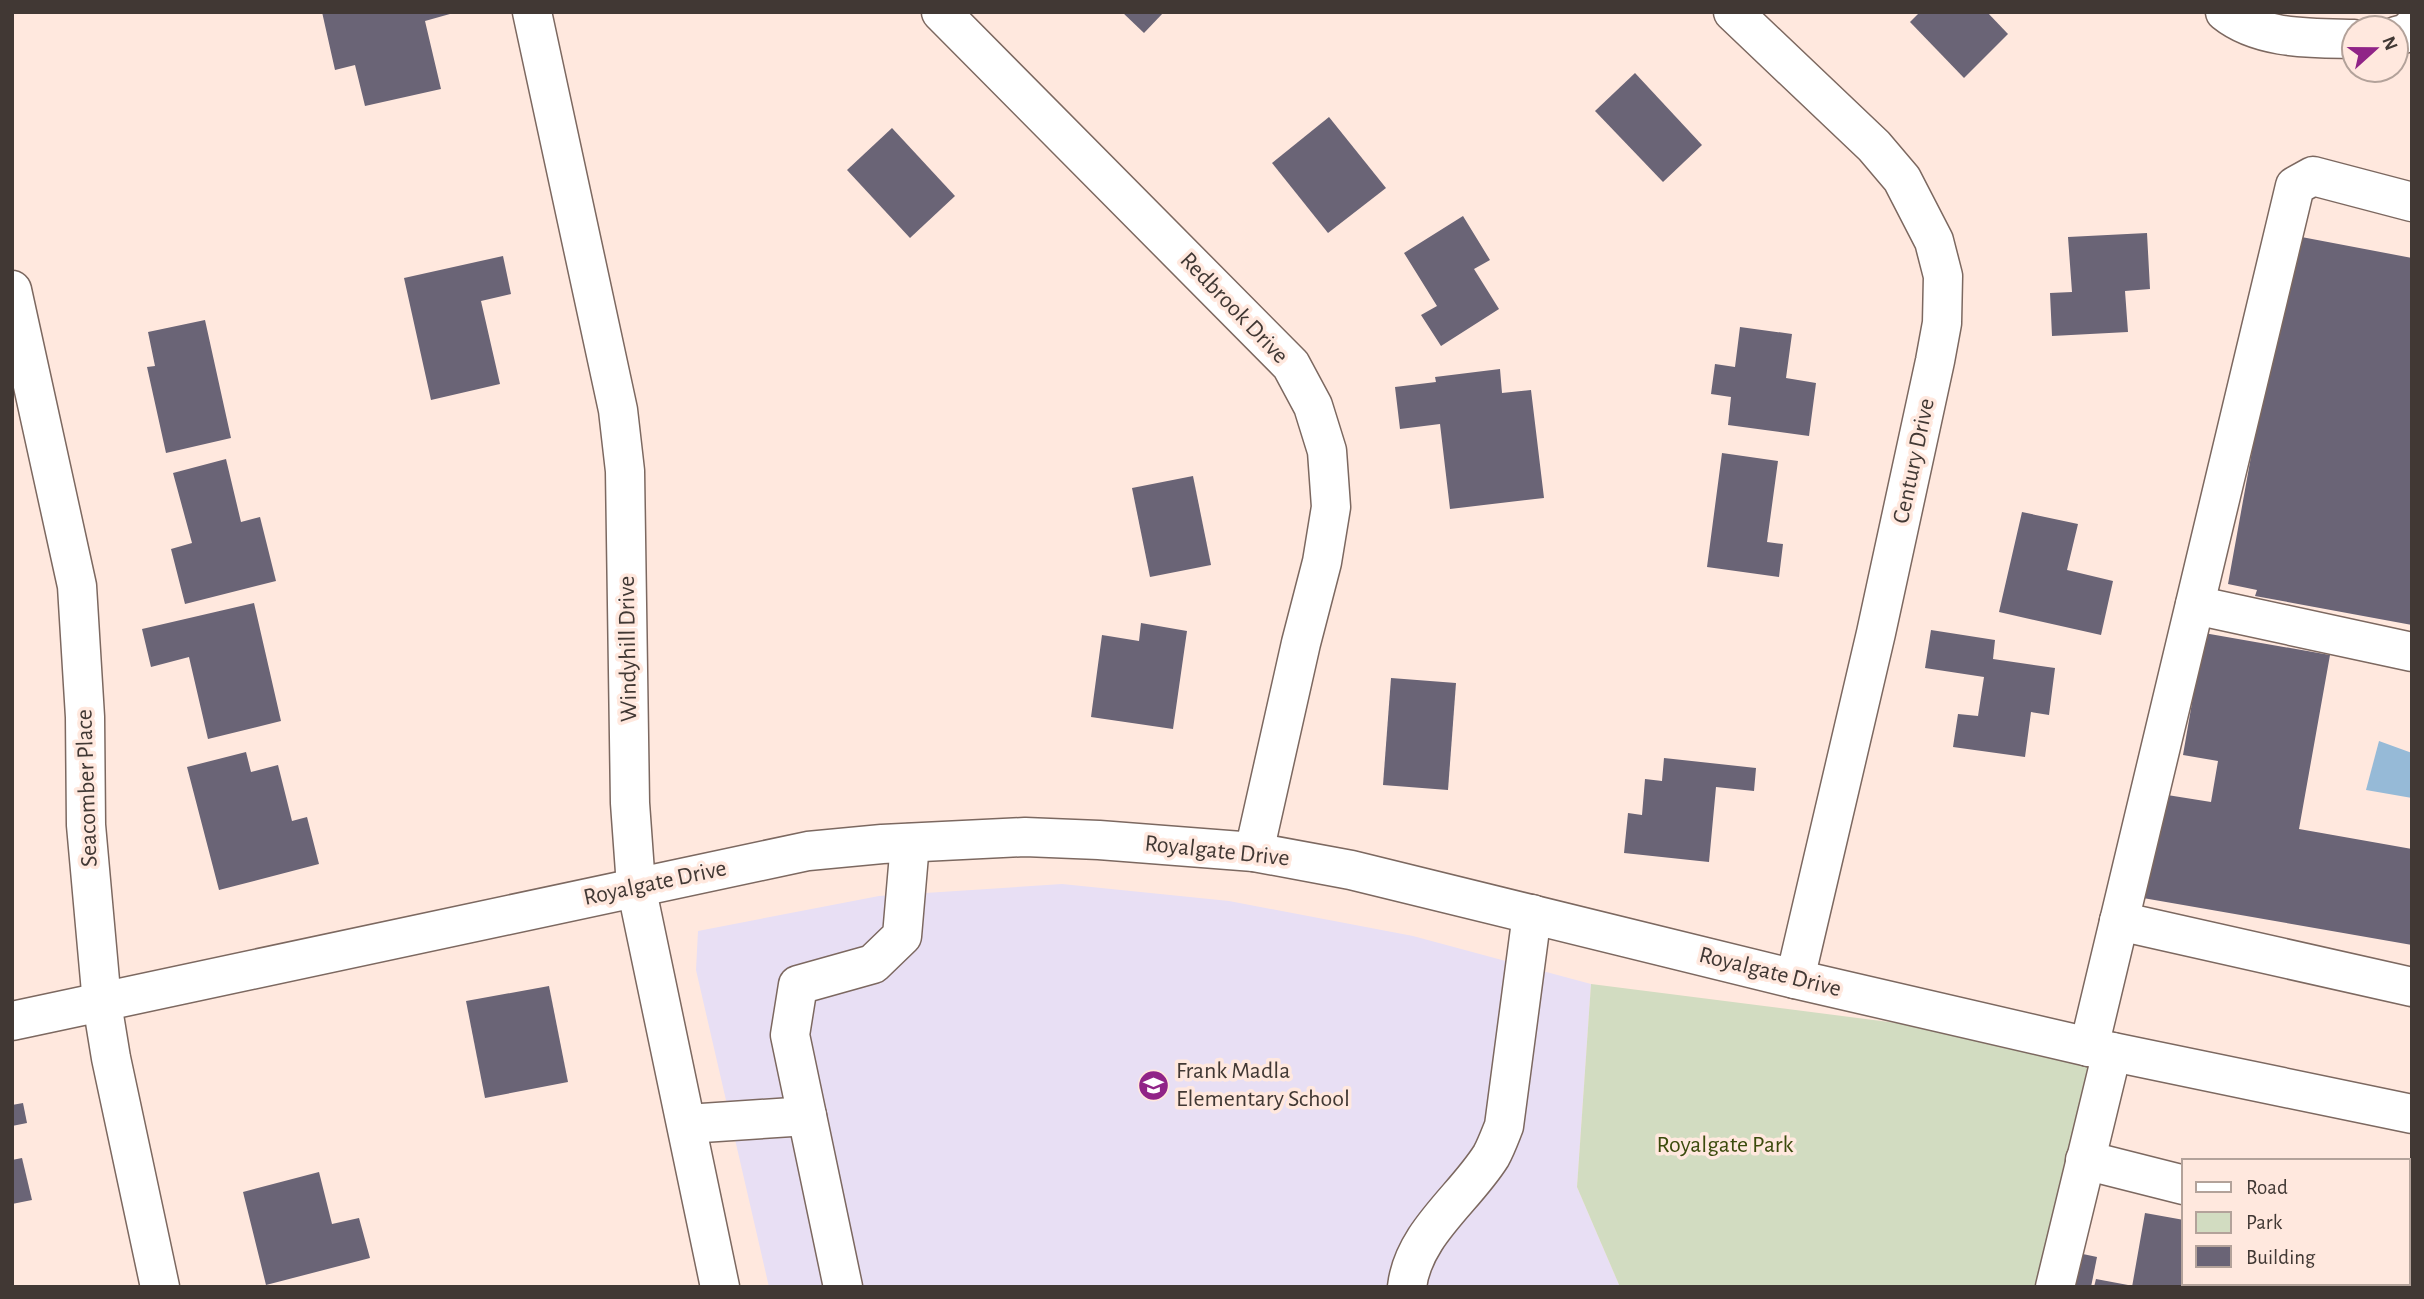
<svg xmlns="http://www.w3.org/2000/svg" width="2424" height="1299" font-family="'Alegreya Sans',sans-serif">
  <rect width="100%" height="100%" fill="#ffe8de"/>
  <polygon fill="#e8dff4" points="1062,884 1229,901 1413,936 1591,984 1577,1187 1620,1287 769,1287 696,970 698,931 879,896"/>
  <polygon fill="#d2dcc1" points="1591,984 2101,1049 2038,1287 1620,1287 1577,1187"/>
  <polygon fill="#96bad7" points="2379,741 2412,753 2412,798 2366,790"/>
  <g fill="#6a6476">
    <polygon points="322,12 457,12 425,21 441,89 365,106 355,65 335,70"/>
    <polygon points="1122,12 1164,12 1144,33"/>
    <polygon points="1920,12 1987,12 2008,34 1964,78 1910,22"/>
    <polygon points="1635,73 1702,145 1663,182 1595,111"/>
    <polygon points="1329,117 1386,188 1328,233 1272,163"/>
    <polygon points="892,128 955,196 910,238 847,170"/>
    <polygon points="1463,216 1490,260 1474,269 1499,309 1441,346 1421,315 1437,306 1404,253"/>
    <polygon points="2147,233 2150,289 2125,291 2128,332 2052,336 2050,293 2072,292 2068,237"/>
    <polygon points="2291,235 2412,258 2412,625 2255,596 2257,590 2228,584"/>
    <polygon points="503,256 511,294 481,301 500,384 431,400 404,278"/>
    <polygon points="205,320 231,438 166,453 147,367 155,366 148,332"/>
    <polygon points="1740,327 1792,334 1786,378 1816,383 1809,436 1728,425 1731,397 1711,394 1715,364 1735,367"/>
    <polygon points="1500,369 1502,393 1531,390 1544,498 1450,509 1440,424 1400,429 1395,387 1436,382 1435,377"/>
    <polygon points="1722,453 1778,461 1767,542 1783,544 1779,577 1707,567"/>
    <polygon points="226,459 241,522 260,517 276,581 185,604 171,549 192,543 173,473"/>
    <polygon points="1193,476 1211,565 1150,577 1132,488"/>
    <polygon points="2022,512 2078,524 2067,570 2113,581 2101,635 1999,612"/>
    <polygon points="254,603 281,721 208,739 189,657 151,667 142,629"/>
    <polygon points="1141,623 1187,631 1173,729 1091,717 1102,635 1139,641"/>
    <polygon points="1931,630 1995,640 1993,659 2055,668 2049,715 2031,712 2025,757 1953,747 1958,714 1978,716 1984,677 1925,668"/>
    <polygon points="2204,633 2330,655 2299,829 2412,849 2412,945 2143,898 2161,794 2211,802 2218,761 2183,755"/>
    <polygon points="1391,678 1456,683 1448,790 1383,785"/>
    <polygon points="246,752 251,772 278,765 292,821 307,817 319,864 219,890 187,767"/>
    <polygon points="1664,758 1756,768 1754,791 1716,787 1709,862 1624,853 1628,813 1642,815 1645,779 1662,781"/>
    <polygon points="549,986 568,1082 485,1098 466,1001"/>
    <polygon points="23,1103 27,1123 12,1126 12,1105"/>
    <polygon points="22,1158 32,1200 12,1204 12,1160"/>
    <polygon points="319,1172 332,1224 359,1218 370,1258 266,1285 243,1192"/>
    <polygon points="2145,1213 2184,1220 2184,1283 2408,1283 2408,1260 2412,1261 2412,1287 2132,1287"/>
    <polygon points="2064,1250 2097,1257 2091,1287 2057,1287"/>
    <polygon points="2096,1279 2128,1285 2128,1287 2094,1287"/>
  </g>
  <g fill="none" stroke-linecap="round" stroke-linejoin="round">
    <defs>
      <g id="minor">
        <polyline points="532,12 618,410 625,471 630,803 636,886 720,1287"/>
        <polyline points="941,12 1291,365 1313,406 1327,451 1331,507 1322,562 1301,643 1254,852"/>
        <polyline points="1733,12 1874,146 1902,179 1934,241 1943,276 1942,323 1935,361 1876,633 1795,979"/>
        <path d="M2225,12C2260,40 2312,38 2354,39"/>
        <polyline points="2396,36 2407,33 2412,28"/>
        <polyline points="12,290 77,586 85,717 86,825 102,1003 111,1058 160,1287"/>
        <polyline points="2195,605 2412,652"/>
        <polyline points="2119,921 2412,987"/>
        <polyline points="12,1021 808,851 882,844 1025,837 1099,840 1254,852 1351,870 1795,979 2089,1047 2412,1114"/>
        <polyline points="2089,1047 2295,186 2313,176 2412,202"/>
        <polyline points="687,1124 807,1116"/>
        <polyline points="2085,1160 2184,1185"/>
        <polyline points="2408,1242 2412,1243"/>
        <polyline points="843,1287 790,1035 798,985 873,964 902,936 910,843"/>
        <path d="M1407,1287C1413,1234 1464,1199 1491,1156C1496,1147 1500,1136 1504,1126L1532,914"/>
        <polyline points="2055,1287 2112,1052"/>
      </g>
    </defs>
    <use href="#minor" stroke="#7c6860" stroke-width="41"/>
    <use href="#minor" stroke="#fff" stroke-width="38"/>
  </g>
  <defs>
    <symbol id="school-disc" viewBox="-11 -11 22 22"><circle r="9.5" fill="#902487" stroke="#ffe8de"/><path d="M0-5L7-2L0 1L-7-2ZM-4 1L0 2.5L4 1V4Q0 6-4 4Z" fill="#fff"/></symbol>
  </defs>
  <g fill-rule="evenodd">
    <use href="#school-disc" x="1136" y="1068" width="35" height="35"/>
  </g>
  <g text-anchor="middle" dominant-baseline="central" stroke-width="7" stroke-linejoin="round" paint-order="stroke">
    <g font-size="24" fill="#413834" stroke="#ffe8de">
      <text transform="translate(1234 308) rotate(46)">Redbrook Drive</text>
      <text transform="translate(1914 461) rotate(-78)">Century Drive</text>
      <text transform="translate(628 649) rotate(-91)">Windyhill Drive</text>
      <text transform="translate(87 788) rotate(-92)">Seacomber Place</text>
      <text transform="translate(1217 851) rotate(6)">Royalgate Drive</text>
      <text transform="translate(655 883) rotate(-12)">Royalgate Drive</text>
      <text transform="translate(1770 972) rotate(14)">Royalgate Drive</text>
    </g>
    <g font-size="24" fill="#413834" stroke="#ffe8de" text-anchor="start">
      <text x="1176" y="1071">Frank Madla<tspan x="1176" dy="28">Elementary School</tspan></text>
    </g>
    <g font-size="24" fill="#3b4b0c" stroke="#ffe8de">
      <text x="1725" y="1145">Royalgate Park</text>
    </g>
  </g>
  <rect width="2424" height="1299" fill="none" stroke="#413834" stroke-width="28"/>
  <rect x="2182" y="1159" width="228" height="126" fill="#ffe8de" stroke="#b3a29a" stroke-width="2"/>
  <rect x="2196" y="1182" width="35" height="10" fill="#ffffff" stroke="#b3a29a" stroke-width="2"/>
  <text x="2246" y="1194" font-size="21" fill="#413834">Road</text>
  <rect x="2196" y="1212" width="35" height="21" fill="#d2dcc1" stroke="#b3a29a" stroke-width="2"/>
  <text x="2246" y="1229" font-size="21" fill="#413834">Park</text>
  <rect x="2196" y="1246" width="35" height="21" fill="#6a6476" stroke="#b3a29a" stroke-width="2"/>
  <text x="2246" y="1264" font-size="21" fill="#413834">Building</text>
  <g transform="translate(2375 49) rotate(69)"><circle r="33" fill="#ffe8de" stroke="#b3a29a" stroke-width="2"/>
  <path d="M0-5L12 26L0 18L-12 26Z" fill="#902487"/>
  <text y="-10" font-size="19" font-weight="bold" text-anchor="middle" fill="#413834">N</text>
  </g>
</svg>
